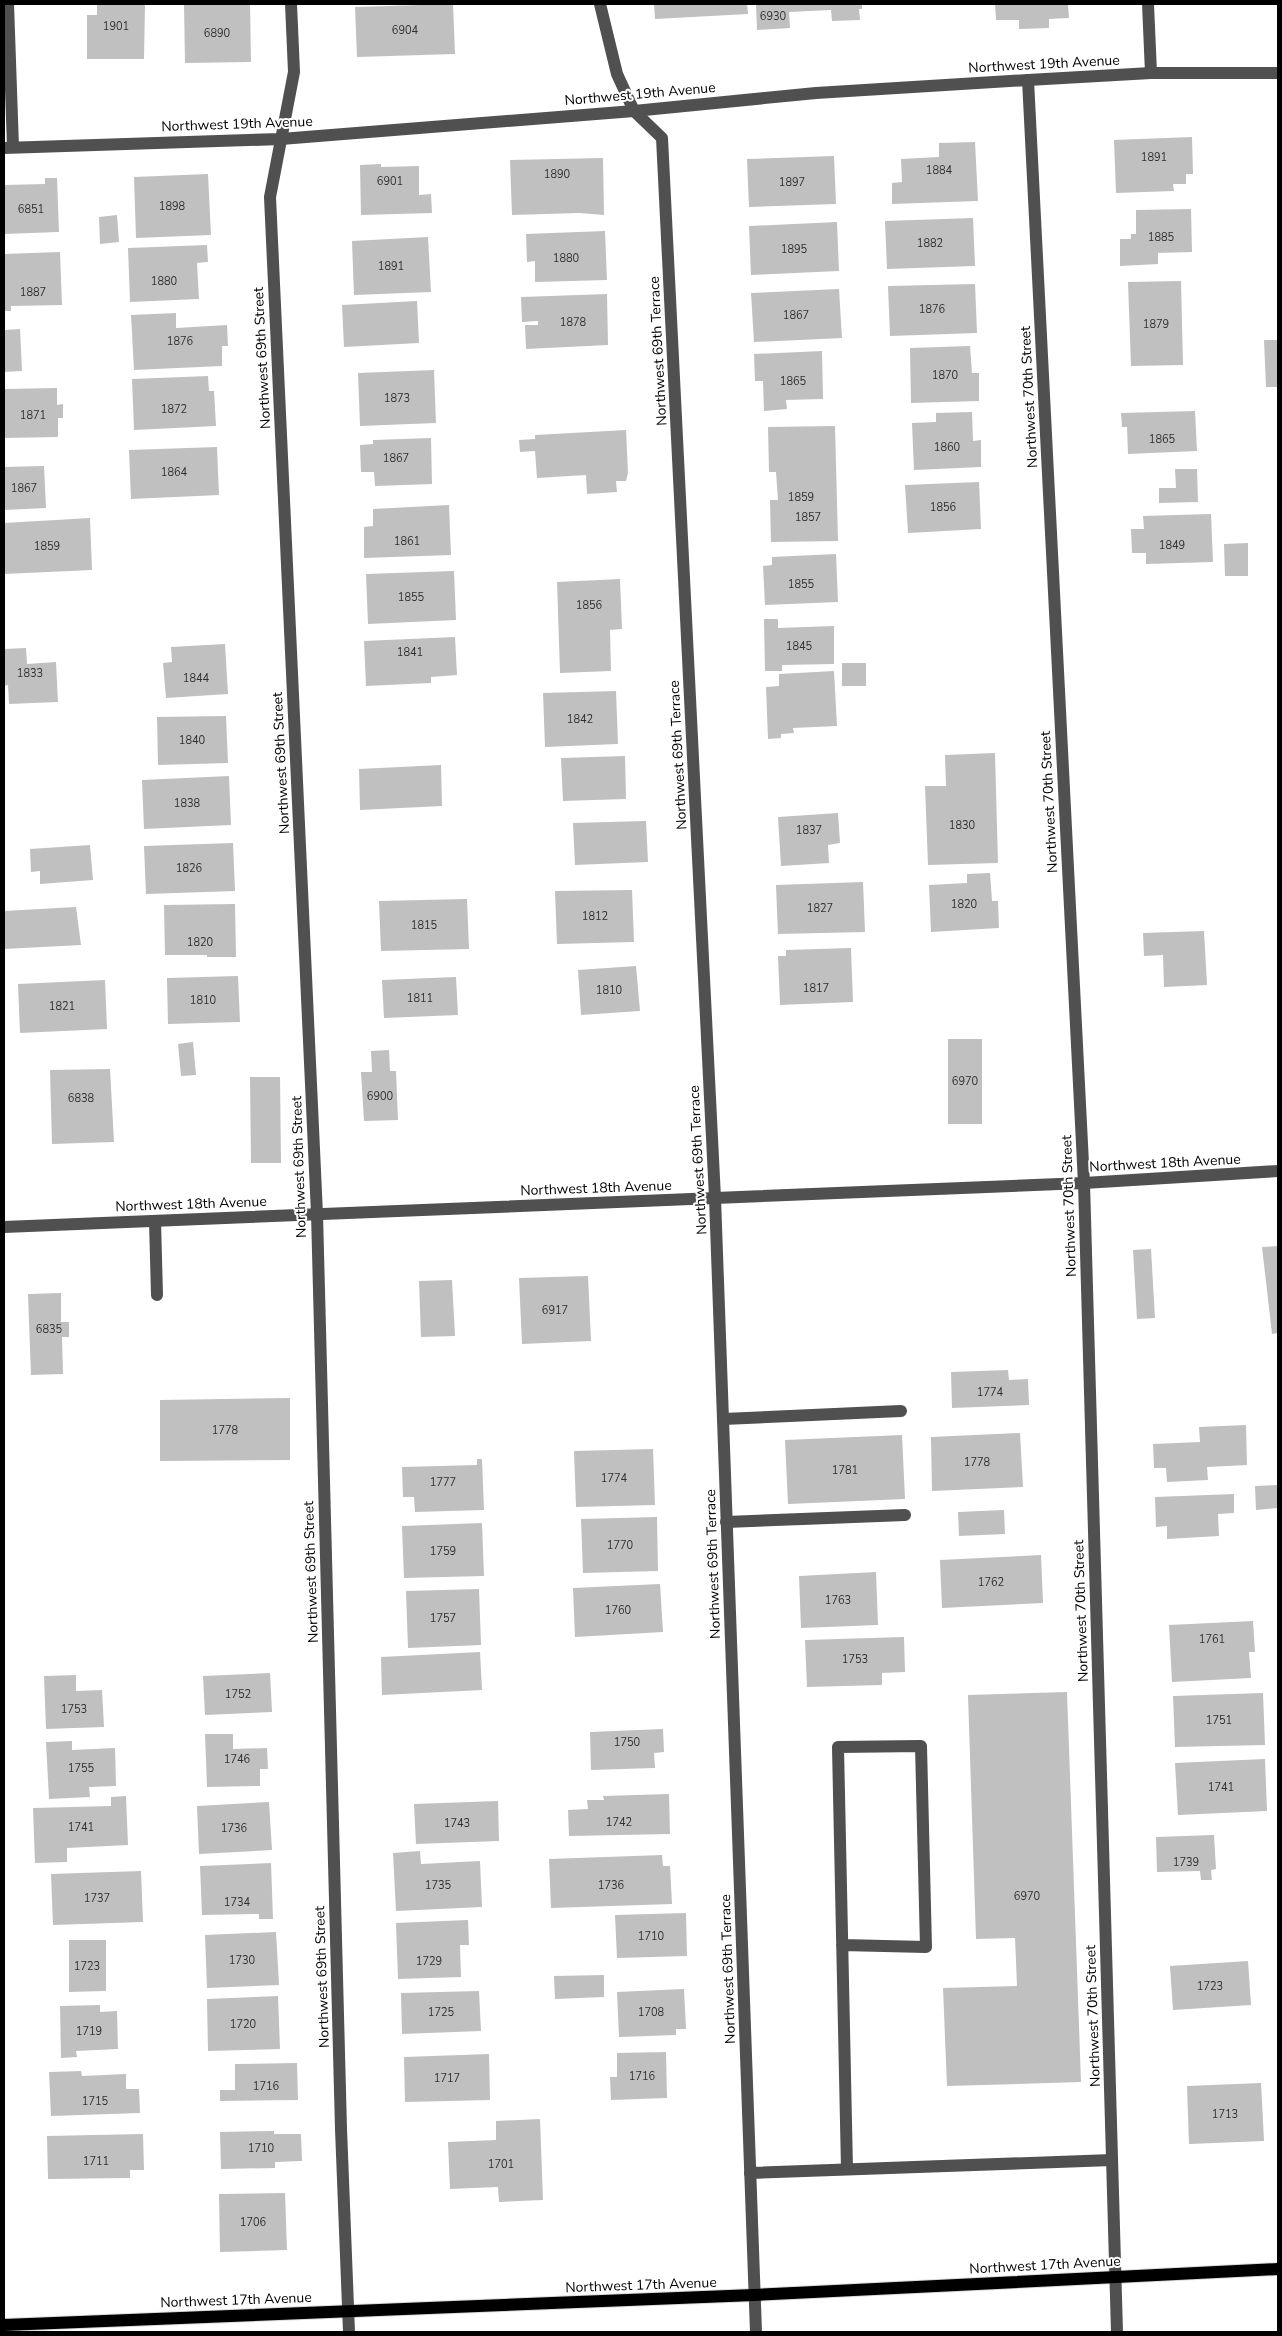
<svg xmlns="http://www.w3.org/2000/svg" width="1282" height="2336" font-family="'Nunito Sans',sans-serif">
  <rect width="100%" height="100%" fill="#fff"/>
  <g fill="#c0c0c0">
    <polygon points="97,4 145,4 144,59 87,59 87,15 97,15"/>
    <polygon points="184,4 250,4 251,62 185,63"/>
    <polygon points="453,4 455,54 357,57 355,7"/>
    <polygon points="654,4 747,4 748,14 655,19"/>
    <polygon points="756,4 862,4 862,9 859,9 860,20 832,21 831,10 789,12 790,28 757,30"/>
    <polygon points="995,4 1068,4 1069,18 1049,19 1049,28 1019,29 1019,20 996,20"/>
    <polygon points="1192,137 1193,174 1186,174 1186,184 1173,184 1174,191 1116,193 1114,140"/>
    <polygon points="975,142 978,201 892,204 892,183 902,182 901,159 939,157 939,143"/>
    <polygon points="834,156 836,204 749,207 747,159"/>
    <polygon points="603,158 604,215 579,213 512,215 510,160"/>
    <polygon points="381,164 381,167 419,166 419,195 431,194 432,213 361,215 360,165"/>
    <polygon points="208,174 211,235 136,238 134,177"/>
    <polygon points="45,178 57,178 59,232 4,234 4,185 45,184"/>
    <polygon points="1191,209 1192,252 1158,253 1158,264 1120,266 1120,239 1131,239 1131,234 1136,234 1136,210"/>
    <polygon points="117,215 119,242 100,244 99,217"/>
    <polygon points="973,218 975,266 887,269 885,221"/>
    <polygon points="837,222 839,271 751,275 749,226"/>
    <polygon points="605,231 607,280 535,282 535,261 527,262 526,234"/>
    <polygon points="428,237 431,292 354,295 352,241"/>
    <polygon points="207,245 208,262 197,263 199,299 130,302 128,248"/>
    <polygon points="60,252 62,305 11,306 11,311 4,311 4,254"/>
    <polygon points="1181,281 1183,365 1131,366 1128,282"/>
    <polygon points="975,284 977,333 890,336 888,286"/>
    <polygon points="839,289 842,338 754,342 751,293"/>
    <polygon points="607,294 608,345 526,349 525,325 538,325 538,321 522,322 521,297"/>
    <polygon points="417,301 419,343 344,347 342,305"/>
    <polygon points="176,313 176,328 227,325 228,346 222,346 222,366 134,370 131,315"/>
    <polygon points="20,329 22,371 4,372 4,330"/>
    <polygon points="1264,340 1278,340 1278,387 1266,387"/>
    <polygon points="970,346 972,373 979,373 979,401 911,403 910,348"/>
    <polygon points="822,351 823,399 786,400 787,409 764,411 763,381 755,381 754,354"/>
    <polygon points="434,370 436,423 360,426 358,373"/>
    <polygon points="208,376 209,391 214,391 216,426 134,430 132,379"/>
    <polygon points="57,388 57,405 63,404 63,418 58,418 58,437 4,438 4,389"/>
    <polygon points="1195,411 1197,451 1128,454 1127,427 1122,427 1121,413"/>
    <polygon points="972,412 973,441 981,440 981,467 914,470 912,423 936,422 936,413"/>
    <polygon points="835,426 838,541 771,542 770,500 778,500 776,472 769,472 768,427"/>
    <polygon points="626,430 628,473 626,481 616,481 617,492 587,494 586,475 537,478 535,451 520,452 519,440 535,439 535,435"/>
    <polygon points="431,438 432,484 375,486 374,472 361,472 360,445 373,444 373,440"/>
    <polygon points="217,447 219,495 131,499 129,450"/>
    <polygon points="44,466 46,508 4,510 4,467"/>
    <polygon points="1175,469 1197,469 1198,502 1159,503 1159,488 1176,488"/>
    <polygon points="979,482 981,529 908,533 905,485"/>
    <polygon points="449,505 451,555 364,558 364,527 373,526 373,509"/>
    <polygon points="1211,514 1213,562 1146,564 1146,553 1132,553 1131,529 1144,529 1143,516"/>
    <polygon points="90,518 92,570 4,574 4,523"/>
    <polygon points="1248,543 1248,576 1225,576 1224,544"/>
    <polygon points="836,554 838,602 765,605 763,566 772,565 772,557"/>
    <polygon points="454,571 456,620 368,624 366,574"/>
    <polygon points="620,579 622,629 610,630 611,671 560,673 557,582"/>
    <polygon points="764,619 778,619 778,628 834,626 834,664 782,665 782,671 765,671"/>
    <polygon points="455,637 457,675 431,677 431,683 366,686 364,641"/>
    <polygon points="225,644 228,694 166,698 163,663 172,662 171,647"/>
    <polygon points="26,648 27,664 56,662 58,702 9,704 8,685 4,686 4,649"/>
    <rect x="842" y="663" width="24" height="23"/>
    <polygon points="834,671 837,726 793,728 794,733 781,734 781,738 768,739 766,687 779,686 779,674"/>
    <polygon points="616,691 618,744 545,747 543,693"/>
    <polygon points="226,716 228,763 158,765 157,717"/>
    <polygon points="995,753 998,863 928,865 925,786 946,786 945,755"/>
    <polygon points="625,756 626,799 563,801 561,758"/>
    <polygon points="441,765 442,806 360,810 359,769"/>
    <polygon points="229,776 231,825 144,829 142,780"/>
    <polygon points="838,813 840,843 828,845 829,863 781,866 778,817"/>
    <polygon points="646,821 648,862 575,865 573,823"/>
    <polygon points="233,843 235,891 146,894 144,846"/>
    <polygon points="90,845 93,880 40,884 40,871 31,872 30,849"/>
    <polygon points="990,873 992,901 998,901 999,928 931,932 929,885 967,883 967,874"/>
    <polygon points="863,882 865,932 778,934 776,885"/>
    <polygon points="632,890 634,942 557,944 555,891"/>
    <polygon points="467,899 469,949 381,951 379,901"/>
    <polygon points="235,904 236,957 207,957 207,955 165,955 164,905"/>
    <polygon points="76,907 81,945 4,949 4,911"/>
    <polygon points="1204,931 1207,985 1164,987 1163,955 1144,956 1143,933"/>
    <polygon points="851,948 853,1002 780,1005 778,956 786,956 786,950"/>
    <polygon points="636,966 640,1011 581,1015 578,970"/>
    <polygon points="238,976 240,1022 168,1024 167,978"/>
    <polygon points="456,977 458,1015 384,1018 382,980"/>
    <polygon points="105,980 107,1029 20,1033 18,984"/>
    <rect x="948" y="1039" width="34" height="85"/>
    <polygon points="193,1042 196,1075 181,1076 178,1044"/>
    <polygon points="389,1050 390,1071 396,1071 398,1120 364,1121 361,1072 372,1072 371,1051"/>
    <polygon points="110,1069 114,1142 52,1144 50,1070"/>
    <polygon points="250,1077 280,1077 281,1163 251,1163"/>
    <polygon points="1278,1246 1278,1333 1272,1334 1262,1247"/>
    <polygon points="1151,1249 1155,1318 1137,1319 1133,1250"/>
    <polygon points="588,1276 591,1341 522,1344 519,1278"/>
    <polygon points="452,1280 455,1336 421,1337 419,1281"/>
    <polygon points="61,1293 61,1322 69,1322 69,1337 62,1337 63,1374 31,1375 28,1294"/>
    <polygon points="1008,1370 1009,1380 1028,1379 1029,1405 952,1408 951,1372"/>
    <polygon points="290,1398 290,1460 160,1461 160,1400"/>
    <polygon points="1246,1425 1247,1465 1207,1467 1208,1480 1167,1482 1166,1468 1154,1468 1153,1444 1200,1442 1199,1427"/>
    <polygon points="1020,1433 1023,1487 932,1491 931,1437"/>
    <polygon points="902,1435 905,1499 788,1504 785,1440"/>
    <polygon points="653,1449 655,1505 576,1507 574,1451"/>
    <polygon points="477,1459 482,1459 484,1510 415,1512 414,1497 403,1497 402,1467 477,1465"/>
    <polygon points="1278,1485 1278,1508 1256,1510 1255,1486"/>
    <polygon points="1234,1494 1234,1513 1218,1514 1219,1536 1167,1539 1167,1526 1156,1527 1155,1497"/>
    <polygon points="1004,1510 1005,1534 959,1536 958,1512"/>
    <polygon points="657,1517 658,1571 583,1573 581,1519"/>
    <polygon points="482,1523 484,1576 404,1578 402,1526"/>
    <polygon points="1041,1555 1043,1603 942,1608 940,1560"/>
    <polygon points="876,1572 878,1625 801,1628 799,1576"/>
    <polygon points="660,1584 663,1632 575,1637 573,1588"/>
    <polygon points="479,1589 481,1645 408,1648 406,1591"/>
    <polygon points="1253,1621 1255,1652 1249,1652 1251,1678 1172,1682 1169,1625"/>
    <polygon points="904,1637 905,1672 882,1673 882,1685 807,1687 805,1640"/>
    <polygon points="480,1652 482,1690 382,1695 381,1657"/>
    <polygon points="270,1673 272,1712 205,1715 203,1676"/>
    <polygon points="76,1675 76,1691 102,1690 104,1727 46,1729 44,1676"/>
    <polygon points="1067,1692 1081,2082 947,2086 943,1988 1017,1986 1015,1938 976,1939 968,1695"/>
    <polygon points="1263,1693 1265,1745 1175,1747 1173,1696"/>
    <polygon points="663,1729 664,1752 654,1753 655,1768 591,1770 590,1732"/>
    <polygon points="205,1734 233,1734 233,1749 267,1748 268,1769 260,1769 260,1786 207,1787"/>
    <polygon points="72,1741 72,1750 115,1748 116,1786 89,1787 90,1797 49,1799 46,1742"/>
    <polygon points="1265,1759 1267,1811 1178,1815 1175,1763"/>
    <polygon points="669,1794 670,1834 569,1836 568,1810 588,1809 587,1800 604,1800 603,1796"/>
    <polygon points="126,1796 128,1845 67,1848 67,1862 35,1863 33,1808 111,1806 111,1797"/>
    <polygon points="498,1801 499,1841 416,1844 414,1804"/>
    <polygon points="269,1802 272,1850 199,1854 197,1806"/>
    <polygon points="1214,1835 1216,1869 1211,1870 1212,1880 1201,1880 1200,1871 1157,1872 1156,1837"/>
    <polygon points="420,1851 421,1864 480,1861 482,1907 396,1911 393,1853"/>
    <polygon points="662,1855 663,1866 670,1866 672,1904 551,1908 549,1859"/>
    <polygon points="271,1863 273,1919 259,1919 259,1914 202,1915 200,1866"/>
    <polygon points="141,1871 143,1922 53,1925 51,1874"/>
    <polygon points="686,1913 687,1956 617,1958 615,1915"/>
    <polygon points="468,1920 469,1945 460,1945 461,1977 398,1979 396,1923"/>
    <polygon points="276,1932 279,1985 207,1988 205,1935"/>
    <polygon points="69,1940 106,1940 106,1991 69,1992"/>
    <polygon points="1248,1961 1251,2005 1173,2010 1170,1966"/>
    <polygon points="604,1975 604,1997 555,1999 554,1976"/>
    <polygon points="684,1989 686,2029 676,2029 676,2035 619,2037 617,1992"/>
    <polygon points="479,1991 481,2031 402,2034 401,1993"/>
    <polygon points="278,1996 280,2049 208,2051 207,1999"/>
    <polygon points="100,2005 100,2012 117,2011 118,2049 76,2051 77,2057 61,2058 60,2006"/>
    <polygon points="666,2052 667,2098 611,2100 610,2077 617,2077 617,2053"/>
    <polygon points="489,2054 490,2100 405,2102 404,2057"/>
    <polygon points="297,2063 298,2100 220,2101 220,2090 235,2090 235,2064"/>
    <polygon points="81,2071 82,2076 126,2074 126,2089 139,2089 140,2113 51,2116 49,2072"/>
    <polygon points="1261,2083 1264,2141 1189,2144 1187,2086"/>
    <polygon points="540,2119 543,2200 499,2202 498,2187 450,2189 448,2142 496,2140 496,2121"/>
    <polygon points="274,2131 274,2134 301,2134 302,2161 275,2162 275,2168 221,2169 220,2132"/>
    <polygon points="143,2134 144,2170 130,2170 130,2178 48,2179 47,2136"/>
    <polygon points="285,2193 287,2250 220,2252 219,2194"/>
  </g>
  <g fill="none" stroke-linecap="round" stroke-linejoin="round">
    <defs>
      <polyline id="major" points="4,2325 754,2295 1278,2269"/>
    </defs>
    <use href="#major" stroke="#dbdbdb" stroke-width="14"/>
    <g stroke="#505050" stroke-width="12">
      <polyline points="8,4 13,147"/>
      <polyline points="291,4 294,72 270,197 317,1214 341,2129 349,2332"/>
      <polyline points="600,4 617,74 634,111 662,138 715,1198 756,2332"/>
      <polyline points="1148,4 1151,73"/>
      <polyline points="1028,80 1084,1183 1117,2332"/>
      <polyline points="4,148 281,139 634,111 816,93 1028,80 1151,73 1278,73"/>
      <polyline points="155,1221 157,1295"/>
      <polyline points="4,1227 1084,1183 1278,1171"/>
      <polyline points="723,1419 901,1411"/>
      <polyline points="726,1522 905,1515"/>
      <polyline points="842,1945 926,1947 921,1746 838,1747 847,2169"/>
      <polyline points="750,2173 1112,2160"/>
    </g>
    <use href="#major" stroke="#000" stroke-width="12"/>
  </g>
  <g text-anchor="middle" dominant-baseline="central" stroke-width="4" stroke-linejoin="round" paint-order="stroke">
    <g font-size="11" fill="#303030">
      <text x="773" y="16">6930</text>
      <text x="116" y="26">1901</text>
      <text x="405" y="30">6904</text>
      <text x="217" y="33">6890</text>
      <text x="1154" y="157">1891</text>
      <text x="939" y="170">1884</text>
      <text x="557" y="174">1890</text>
      <text x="390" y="181">6901</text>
      <text x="792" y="182">1897</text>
      <text x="172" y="206">1898</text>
      <text x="31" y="209">6851</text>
      <text x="1161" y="237">1885</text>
      <text x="930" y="243">1882</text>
      <text x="794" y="249">1895</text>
      <text x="566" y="258">1880</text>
      <text x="391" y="266">1891</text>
      <text x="164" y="281">1880</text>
      <text x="33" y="292">1887</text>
      <text x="932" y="309">1876</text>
      <text x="796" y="315">1867</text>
      <text x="573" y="322">1878</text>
      <text x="1156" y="324">1879</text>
      <text x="180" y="341">1876</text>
      <text x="945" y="375">1870</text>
      <text x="793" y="381">1865</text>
      <text x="397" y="398">1873</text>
      <text x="174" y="409">1872</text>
      <text x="33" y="415">1871</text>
      <text x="1162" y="439">1865</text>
      <text x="947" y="447">1860</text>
      <text x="396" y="458">1867</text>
      <text x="174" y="472">1864</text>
      <text x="24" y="488">1867</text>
      <text x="801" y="497">1859</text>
      <text x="943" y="507">1856</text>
      <text x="808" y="517">1857</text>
      <text x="407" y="541">1861</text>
      <text x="1172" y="545">1849</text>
      <text x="47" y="546">1859</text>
      <text x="801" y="584">1855</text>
      <text x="411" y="597">1855</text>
      <text x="589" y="605">1856</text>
      <text x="799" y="646">1845</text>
      <text x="410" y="652">1841</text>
      <text x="30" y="673">1833</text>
      <text x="196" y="678">1844</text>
      <text x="580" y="719">1842</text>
      <text x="192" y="740">1840</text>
      <text x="187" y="803">1838</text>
      <text x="962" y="825">1830</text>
      <text x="809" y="830">1837</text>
      <text x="189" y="868">1826</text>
      <text x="964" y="904">1820</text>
      <text x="820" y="908">1827</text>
      <text x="595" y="916">1812</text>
      <text x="424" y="925">1815</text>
      <text x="200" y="942">1820</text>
      <text x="816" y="988">1817</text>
      <text x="609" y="990">1810</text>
      <text x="420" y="998">1811</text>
      <text x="203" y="1000">1810</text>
      <text x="62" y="1006">1821</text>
      <text x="965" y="1081">6970</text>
      <text x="380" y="1096">6900</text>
      <text x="81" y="1098">6838</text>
      <text x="555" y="1310">6917</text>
      <text x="49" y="1329">6835</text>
      <text x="990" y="1392">1774</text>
      <text x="225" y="1430">1778</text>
      <text x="977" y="1462">1778</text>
      <text x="845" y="1470">1781</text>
      <text x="614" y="1478">1774</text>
      <text x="443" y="1482">1777</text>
      <text x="620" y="1545">1770</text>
      <text x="443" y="1551">1759</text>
      <text x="991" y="1582">1762</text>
      <text x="838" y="1600">1763</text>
      <text x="618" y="1610">1760</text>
      <text x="443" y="1618">1757</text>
      <text x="1212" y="1639">1761</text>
      <text x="855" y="1659">1753</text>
      <text x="238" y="1694">1752</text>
      <text x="74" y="1709">1753</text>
      <text x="1219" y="1720">1751</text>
      <text x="627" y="1742">1750</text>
      <text x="237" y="1759">1746</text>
      <text x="81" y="1768">1755</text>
      <text x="1221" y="1787">1741</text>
      <text x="619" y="1822">1742</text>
      <text x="457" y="1823">1743</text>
      <text x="81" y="1827">1741</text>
      <text x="234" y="1828">1736</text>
      <text x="1186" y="1862">1739</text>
      <text x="438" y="1885">1735</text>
      <text x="611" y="1885">1736</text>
      <text x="1027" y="1896">6970</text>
      <text x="97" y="1898">1737</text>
      <text x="237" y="1902">1734</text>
      <text x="651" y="1936">1710</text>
      <text x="242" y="1960">1730</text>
      <text x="429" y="1961">1729</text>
      <text x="87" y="1966">1723</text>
      <text x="1210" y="1986">1723</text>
      <text x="441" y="2012">1725</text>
      <text x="651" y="2012">1708</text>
      <text x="243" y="2024">1720</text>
      <text x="89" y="2031">1719</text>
      <text x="642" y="2076">1716</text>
      <text x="447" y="2078">1717</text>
      <text x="266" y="2086">1716</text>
      <text x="95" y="2101">1715</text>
      <text x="1225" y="2114">1713</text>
      <text x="261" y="2148">1710</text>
      <text x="96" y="2161">1711</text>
      <text x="501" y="2164">1701</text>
      <text x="253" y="2222">1706</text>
    </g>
    <g font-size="14" fill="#000" stroke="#fff">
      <text transform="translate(1044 64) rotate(-3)">Northwest 19th Avenue</text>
      <text transform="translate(640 94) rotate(-5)">Northwest 19th Avenue</text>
      <text transform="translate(237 124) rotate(-2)">Northwest 19th Avenue</text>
      <text transform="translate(658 351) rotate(-93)">Northwest 69th Terrace</text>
      <text transform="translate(262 358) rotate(-93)">Northwest 69th Street</text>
      <text transform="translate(1029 397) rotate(-93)">Northwest 70th Street</text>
      <text transform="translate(678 755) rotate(-93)">Northwest 69th Terrace</text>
      <text transform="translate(281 763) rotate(-93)">Northwest 69th Street</text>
      <text transform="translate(1049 802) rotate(-93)">Northwest 70th Street</text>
      <text transform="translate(698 1160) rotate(-93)">Northwest 69th Terrace</text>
      <text transform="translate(1165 1163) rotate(-3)">Northwest 18th Avenue</text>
      <text transform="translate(299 1167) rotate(-92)">Northwest 69th Street</text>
      <text transform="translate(596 1188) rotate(-2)">Northwest 18th Avenue</text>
      <text transform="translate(191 1204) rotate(-2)">Northwest 18th Avenue</text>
      <text transform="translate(1069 1206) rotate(-92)">Northwest 70th Street</text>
      <text transform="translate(713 1564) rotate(-92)">Northwest 69th Terrace</text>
      <text transform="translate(311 1572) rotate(-92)">Northwest 69th Street</text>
      <text transform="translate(1081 1611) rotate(-92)">Northwest 70th Street</text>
      <text transform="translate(728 1969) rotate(-92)">Northwest 69th Terrace</text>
      <text transform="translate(322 1977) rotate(-92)">Northwest 69th Street</text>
      <text transform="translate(1093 2016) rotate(-92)">Northwest 70th Street</text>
      <text transform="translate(1045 2265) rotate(-3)">Northwest 17th Avenue</text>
      <text transform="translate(641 2285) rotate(-2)">Northwest 17th Avenue</text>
      <text transform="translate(236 2300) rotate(-2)">Northwest 17th Avenue</text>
    </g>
  </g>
  <rect width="1282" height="2336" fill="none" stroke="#000000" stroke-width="10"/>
</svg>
